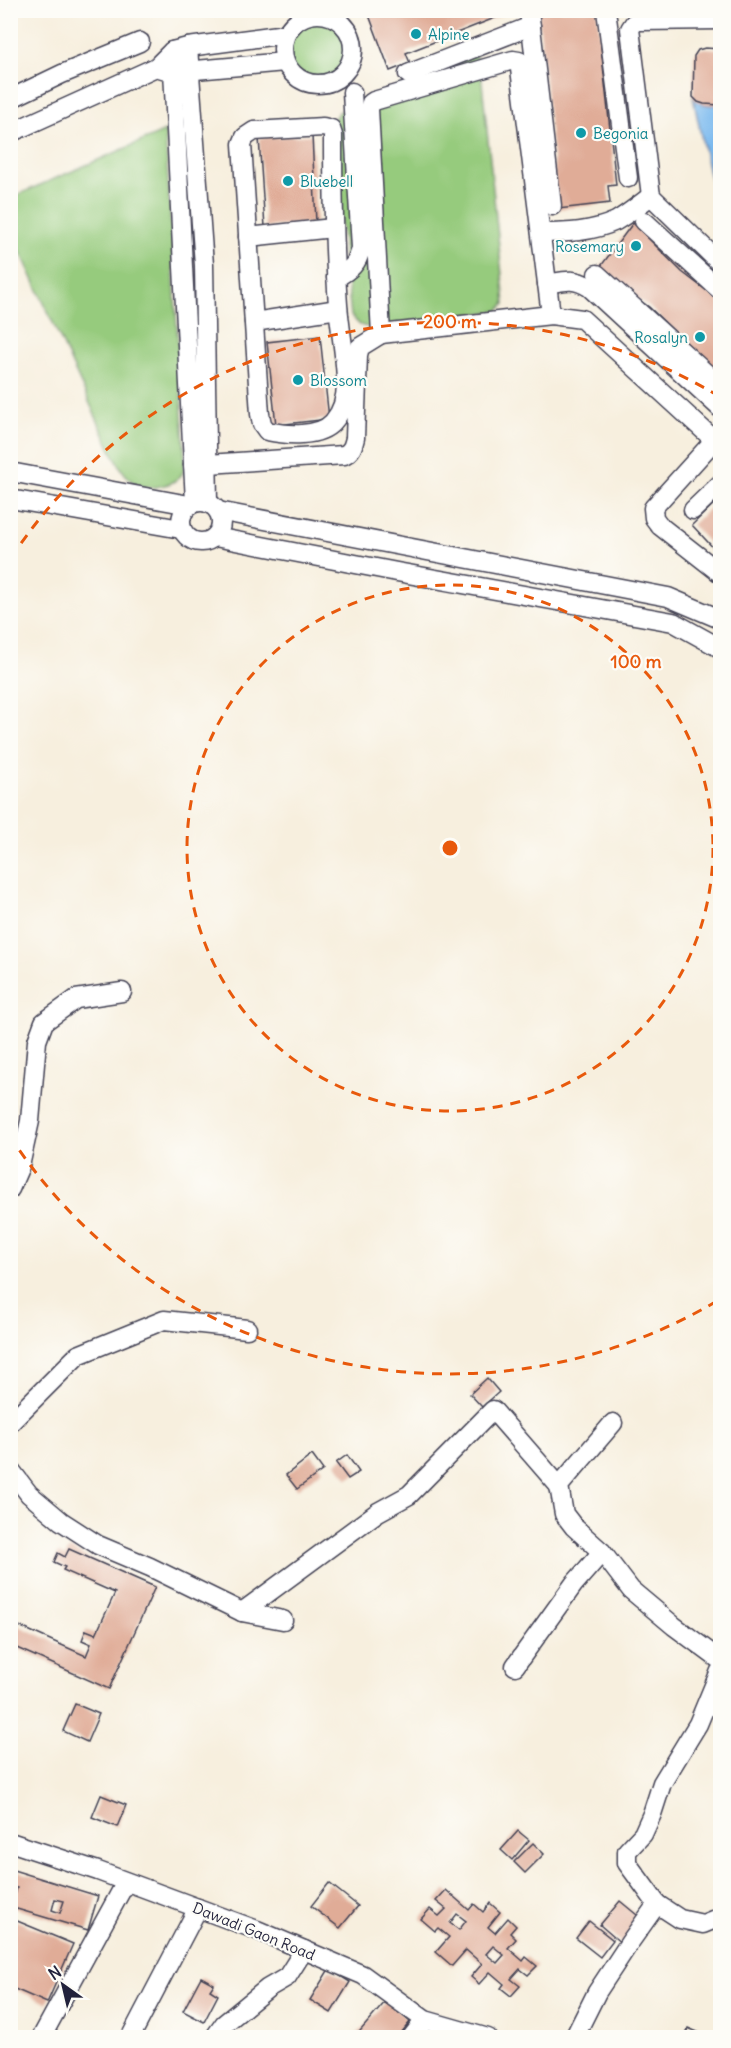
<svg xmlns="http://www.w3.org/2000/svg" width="731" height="2048" font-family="Delius,sans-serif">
  <rect width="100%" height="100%" fill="#fdfcf7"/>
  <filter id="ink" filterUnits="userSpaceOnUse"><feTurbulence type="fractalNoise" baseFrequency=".0167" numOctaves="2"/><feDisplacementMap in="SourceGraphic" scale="12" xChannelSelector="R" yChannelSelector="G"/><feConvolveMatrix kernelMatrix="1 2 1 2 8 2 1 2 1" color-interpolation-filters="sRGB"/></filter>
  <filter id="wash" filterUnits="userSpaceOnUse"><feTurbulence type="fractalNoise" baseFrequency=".008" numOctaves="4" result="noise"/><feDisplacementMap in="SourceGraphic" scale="24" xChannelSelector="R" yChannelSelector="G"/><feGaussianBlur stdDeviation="1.35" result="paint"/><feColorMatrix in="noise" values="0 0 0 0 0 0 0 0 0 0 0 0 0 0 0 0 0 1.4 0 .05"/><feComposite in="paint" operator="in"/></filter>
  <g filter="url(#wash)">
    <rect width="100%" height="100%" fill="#f7efde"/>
    <g fill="#96cb7d" stroke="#5c765c" stroke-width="1.5">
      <circle cx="319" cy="50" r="32"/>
      <polygon points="471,55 476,57 480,63 505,304 498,311 367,327 360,325 351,316 331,131 335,117 339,112"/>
      <path d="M165,131L185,460C184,464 184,471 182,474C175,485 149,491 138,485C125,479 118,463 112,452L11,231L10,198Z"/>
    </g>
    <path fill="#7cbaef" stroke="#4f6e95" stroke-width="1.5" d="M693,97C701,106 710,105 720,105V191L711,180L709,173Z"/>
    <g id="blocks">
      <g fill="#e0ac97" fill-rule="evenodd">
        <polygon points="379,10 504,10 505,14 406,53 410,63 390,71 369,15"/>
        <polygon points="538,10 597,10 616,185 608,186 610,203 558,209"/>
        <polygon points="705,48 720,49 720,105 704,104 698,102 693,97 694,56 698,50"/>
        <polygon points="312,135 316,223 265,227 259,138"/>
        <polygon points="633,223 682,272 720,301 720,375 649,307 598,270"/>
        <polygon points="320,336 329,419 276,425 267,342"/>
        <polygon points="720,498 720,555 692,525"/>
        <polygon points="487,1378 499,1392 482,1407 470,1394"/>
        <polygon points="312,1455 323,1470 297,1489 286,1475"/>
        <polygon points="347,1455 359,1472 348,1479 336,1463"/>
        <polygon points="69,1549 155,1587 109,1689 10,1645 10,1622 86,1656 91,1644 82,1640 86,1630 96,1634 115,1593 63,1570 65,1567 54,1562 58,1553 65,1557"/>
        <polygon points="75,1704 99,1714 87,1742 63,1731"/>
        <polygon points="101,1795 126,1805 117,1827 92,1817"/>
        <polygon points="518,1831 529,1840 512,1860 501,1850"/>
        <polygon points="533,1843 544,1854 525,1873 514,1862"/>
        <path d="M10,1869L98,1896L88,1930L10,1907V1898L14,1899L17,1888L10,1886ZM55,1899L64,1901L60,1913L52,1910Z"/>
        <polygon points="329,1883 358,1906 340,1928 311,1906"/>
        <path d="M446,1890L469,1910L474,1904L483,1912L490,1903L500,1912L488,1927L495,1933L508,1918L516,1926L510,1933L516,1939L508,1948L523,1961L526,1957L537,1966L528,1975L520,1969L511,1979L520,1986L511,1996L501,1988L504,1984L490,1972L479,1984L471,1977L482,1964L466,1950L452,1966L436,1952L449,1937L438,1928L435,1931L421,1919L430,1909L439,1916L446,1909L436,1901ZM457,1914L466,1921L459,1930L450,1923ZM493,1946L504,1955L497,1963L486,1954Z"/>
        <polygon points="620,1901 643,1920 622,1944 600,1925"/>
        <polygon points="10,1918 73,1944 47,2003 10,1987"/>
        <polygon points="589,1921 613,1940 600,1957 576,1938"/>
        <polygon points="329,1969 350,1982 331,2013 310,2000"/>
        <polygon points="201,1977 214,1984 210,1990 218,1995 204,2022 183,2011"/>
        <polygon points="386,2001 410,2022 397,2038 354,2038"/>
        <polygon points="688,2028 707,2036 706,2038 685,2038"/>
      </g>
    </g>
  </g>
  <g filter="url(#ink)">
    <use href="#blocks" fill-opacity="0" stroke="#424153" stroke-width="1.5"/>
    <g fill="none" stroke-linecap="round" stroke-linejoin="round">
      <defs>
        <g id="minor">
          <polyline points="529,10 552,206"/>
          <polyline points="606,10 628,178"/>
          <circle cx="318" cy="49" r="35"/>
          <polyline points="188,47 204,265 208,503"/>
          <polyline points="172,51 195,502"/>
          <polyline points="285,62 173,72 156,67 172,51 188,47 286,34"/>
          <polyline points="408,74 531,26"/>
          <polyline points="10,99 62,74 140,42"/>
          <path d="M323,127L331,129L333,135C333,192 334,249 338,305C340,331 346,358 346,383C346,397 342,412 333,422C319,438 286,435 267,431L262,424L260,414L242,144L245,137L254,131Z"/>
          <polyline points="10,133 156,67"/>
          <polyline points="651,196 630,29 634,23 639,21 720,20"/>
          <polyline points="644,221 720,290"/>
          <path d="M541,233C567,233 592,232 616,221C628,214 640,204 651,196L720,263"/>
          <polyline points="248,237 333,228"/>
          <polyline points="597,274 720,386"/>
          <path d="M336,278C350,270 358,264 361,248L352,92"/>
          <path d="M547,284C564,281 573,277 589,287L720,408"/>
          <polyline points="254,322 338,309"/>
          <polyline points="381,334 551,315 582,319 711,437 710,445 653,508 654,518 660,526 720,573"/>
          <path d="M193,465L344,455C352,451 353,446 355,438L358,355L360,347L381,334L369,109L371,103L374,101L513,60L519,61L551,315"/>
          <polyline points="10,472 189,505"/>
          <polyline points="10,499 181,529"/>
          <circle cx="201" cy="522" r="20"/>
          <polyline points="693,510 720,484"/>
          <polyline points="218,511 668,597 720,619"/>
          <polyline points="215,537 397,572 673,622 720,648"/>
          <polyline points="10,1189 20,1166 30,1121 37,1041 44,1022 76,999 122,992"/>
          <polyline points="10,1423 78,1355 164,1320 247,1329"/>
          <polyline points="613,1423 559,1486 564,1514 574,1527 602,1552 631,1590 674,1626 720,1660"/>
          <polyline points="10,1469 29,1494 61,1521 98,1545 150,1567 242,1612 283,1620"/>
          <polyline points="242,1612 378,1512 409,1495 493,1410 559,1486"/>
          <polyline points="515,1666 574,1584 602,1552"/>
          <polyline points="10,1842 98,1871 257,1930 363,1975 425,2020 488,2038"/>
          <polyline points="657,1904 680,1919 703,1924 720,1917"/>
          <polyline points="41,2038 126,1882"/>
          <polyline points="130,2038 198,1908"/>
          <polyline points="214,2038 224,2024 268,1988 287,1977 304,1950"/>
          <polyline points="411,2038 425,2020"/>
          <polyline points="574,2038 597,1992 630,1942 657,1904 627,1863 627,1851 643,1834 652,1814 662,1783 698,1724 720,1671"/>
        </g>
      </defs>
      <use href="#minor" stroke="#424153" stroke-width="21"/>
      <use href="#minor" stroke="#fff" stroke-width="18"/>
    </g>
  </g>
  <g fill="none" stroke="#e8590c" stroke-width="3" stroke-dasharray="10 8">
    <circle cx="450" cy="848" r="263"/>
    <path d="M717 1301A526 526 0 0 1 11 1138M11 558A526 526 0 0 1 717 395"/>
  </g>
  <g fill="#0f9aa8" stroke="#fdfcf7" stroke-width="2">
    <circle cx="416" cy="34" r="6"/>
    <circle cx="581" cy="133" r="6"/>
    <circle cx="288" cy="181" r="6"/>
    <circle cx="636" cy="246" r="6"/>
    <circle cx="700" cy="337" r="6"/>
    <circle cx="298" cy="380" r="6"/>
  </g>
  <g text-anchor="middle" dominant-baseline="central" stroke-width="4.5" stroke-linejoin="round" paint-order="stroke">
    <g font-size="15" fill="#0d838f" stroke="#fdfcf7" text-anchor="start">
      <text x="428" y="34">Alpine</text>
      <text x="593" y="133">Begonia</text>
      <text x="300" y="181">Bluebell</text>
      <text x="624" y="246" text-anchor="end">Rosemary</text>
      <text x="688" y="337" text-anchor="end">Rosalyn</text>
      <text x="310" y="380">Blossom</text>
    </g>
    <g font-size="15" fill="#22223b" stroke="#fdfcf7">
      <text transform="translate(254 1931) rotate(22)">Dawadi Gaon Road</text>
    </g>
  </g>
  <circle cx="450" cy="848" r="9" fill="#e8590c" stroke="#fdfcf7" stroke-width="3"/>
  <g font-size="18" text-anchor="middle" font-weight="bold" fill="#e8590c" stroke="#fdfcf7" stroke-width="4.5" stroke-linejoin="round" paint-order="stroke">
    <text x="450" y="328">200 m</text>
    <text x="636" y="668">100 m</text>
  </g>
  <rect width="731" height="2048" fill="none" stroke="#fdfcf7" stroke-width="36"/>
  <g transform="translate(63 1985) rotate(326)" stroke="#fdfcf7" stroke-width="4.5" paint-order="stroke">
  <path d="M0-4.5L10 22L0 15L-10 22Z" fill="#22223b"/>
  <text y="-9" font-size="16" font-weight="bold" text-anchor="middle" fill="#22223b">N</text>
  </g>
</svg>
